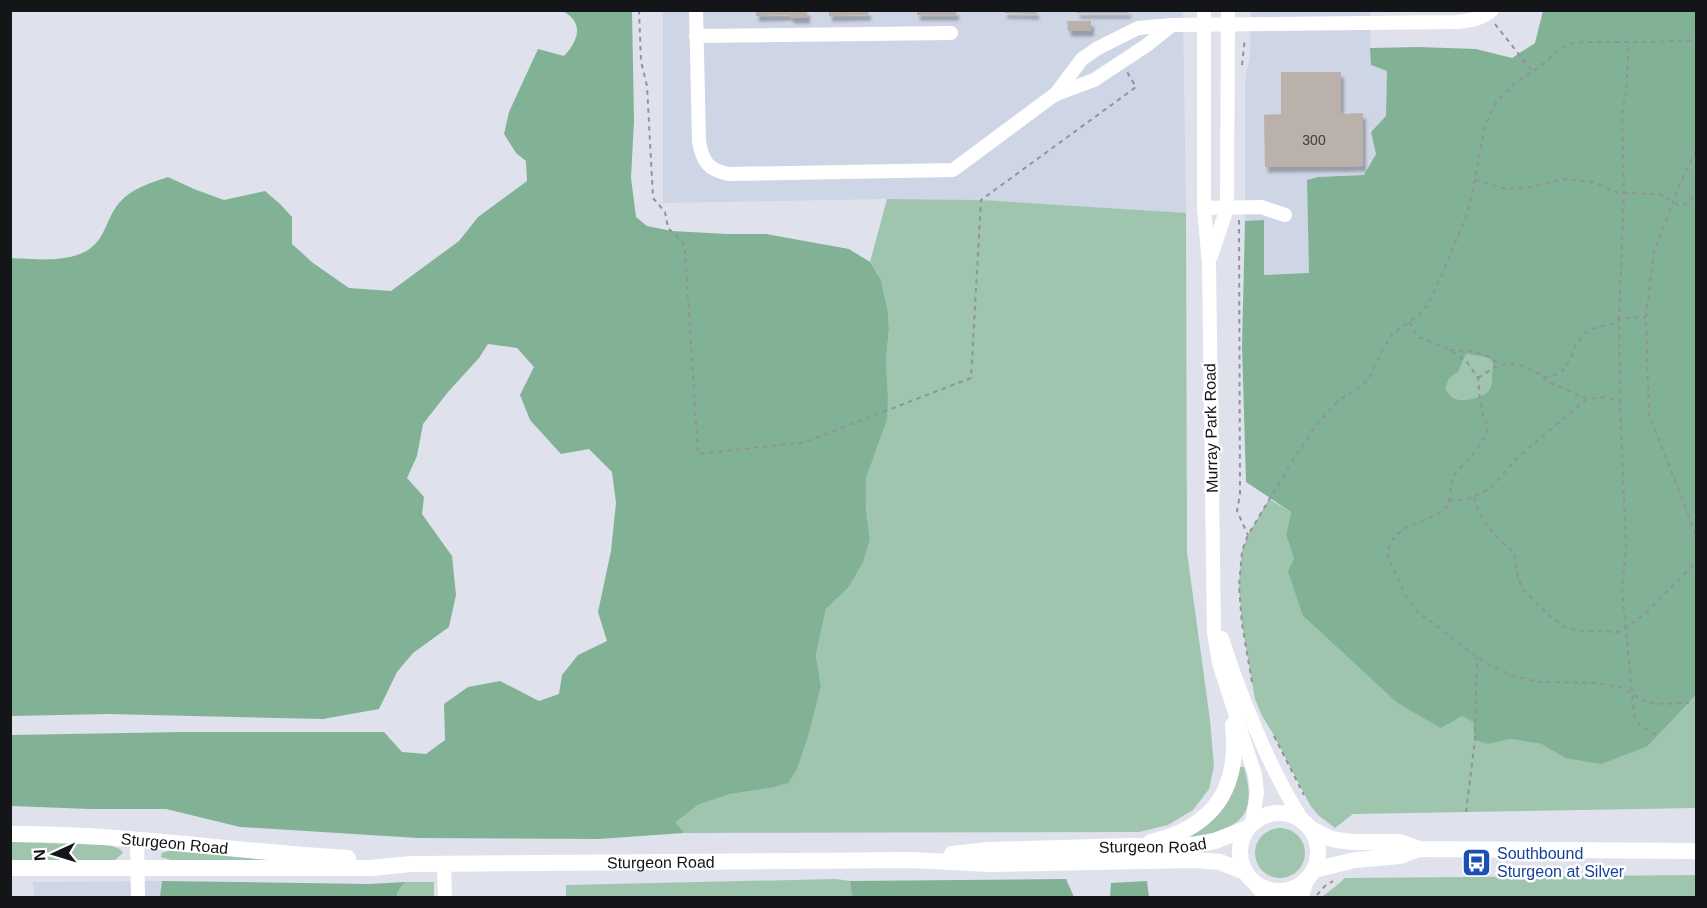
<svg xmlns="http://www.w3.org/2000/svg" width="1707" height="908" font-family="Helvetica,sans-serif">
  <defs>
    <filter id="shadow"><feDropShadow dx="3" dy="5.5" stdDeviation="1.5" flood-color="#0004"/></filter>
  </defs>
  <rect width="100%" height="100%" fill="#dfe2ec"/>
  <g fill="#ced5e5">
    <polygon points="663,11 1183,11 1186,213 977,200 887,199 663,203"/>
    <polygon points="1251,11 1370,11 1371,65 1387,71 1386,116 1371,132 1376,154 1364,175 1318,177 1307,181 1309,274 1263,275 1264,220 1245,221 1245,81 1250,55"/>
    <polygon points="162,881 160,898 34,897 33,882"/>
  </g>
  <g fill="#9fc5ae">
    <polygon points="887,199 981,200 1186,213 1187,552 1210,720 1214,766 1209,789 1193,810 1168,825 1139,832 684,833 676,822 698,805 730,794 771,788 798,767 808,737 821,687 816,655 826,609 848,588 870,539 866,506 866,478 888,396 886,359 889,330 888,312 881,280 870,262"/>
    <path d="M1466,354L1489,358L1493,363C1491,372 1494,383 1488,391C1481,399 1462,403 1452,397C1449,395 1448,392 1445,390L1449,379L1459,371Z"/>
    <polygon points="1269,499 1291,512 1286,535 1294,559 1303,616 1397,703 1441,727 1462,716 1474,722 1489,744 1511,739 1541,744 1565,758 1648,746 1696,695 1696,808 1353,814 1335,828 1318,815 1310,805 1272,732 1262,716 1255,699 1242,624 1239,587 1240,572 1242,551 1248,535"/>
    <path d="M1240,767H1244C1259,821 1237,827 1191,839V836C1222,817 1230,801 1240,767Z"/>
    <circle cx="1280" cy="853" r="25"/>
    <polygon points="11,842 109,845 120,849 123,853 115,860 11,861"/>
    <polygon points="171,850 272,860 272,862 171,860 161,857 162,853"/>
    <polygon points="1696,875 1696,897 1322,897 1342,881 1344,878"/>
    <polygon points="836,879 850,881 852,897 566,898 566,885"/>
    <polygon points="405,882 434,882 434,897 397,898 398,891"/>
  </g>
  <g fill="#81b295" fill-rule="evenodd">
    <path d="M632,10L634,121L631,178L636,217L647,226L672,231L727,234H766L849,249L870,262L881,280L888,312L889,330L886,359L888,396L887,419L866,478V508L870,539L863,562L848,588L826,609L816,655L821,687L808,737L798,767L788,783L771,788L730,794L698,805L676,822L684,833L599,839L418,838L240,827L166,809H90L11,806V735L183,732H384L402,752L426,754L445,740L444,704L468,687L500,681L539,701L559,694L562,675L578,655L607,641L598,612L611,551L616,503L612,472L589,449L561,454L530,420L520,395L534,367L517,348L488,344L479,358L448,392L423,424L417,456L407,478L424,497L422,514L452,556L456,595L449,627L413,653L397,672L379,709L323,719L108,714L11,716L10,258C34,259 58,262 80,254C106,244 104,221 119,203C132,188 150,183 168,177L194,189L224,200L265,191L280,204L292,217V244L313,263L349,288L391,291L459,241L478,217L527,181L526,161L516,153L504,134L509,112L538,49L564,56C579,40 584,23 563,11Z"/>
    <path d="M1543,11H1696V695L1648,746L1601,764L1565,758L1541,744L1511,739L1489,744L1475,740L1473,722L1462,716L1441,728L1397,703L1303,616L1288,571L1294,559L1286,535L1291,512L1246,482L1242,346L1245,221L1264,220V275L1309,273L1307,180L1318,177L1364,175L1376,154L1371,132L1386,116L1387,71L1371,65L1370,48L1418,47L1476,49L1512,58L1535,43ZM1466,354L1489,358L1493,363C1491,372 1494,384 1488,391C1480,399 1461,403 1452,397C1451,396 1446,390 1445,390L1449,379L1459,371Z"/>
    <polygon points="1066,879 1074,897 852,897 850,881"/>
    <polygon points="162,881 369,884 405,882 398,891 397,897 160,897"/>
    <polygon points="1147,881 1149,897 1110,897 1111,883"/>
  </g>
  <g fill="#b9b1aa" filter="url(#shadow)">
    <polygon points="756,10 807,10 807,18 791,18 790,15 756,16"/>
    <polygon points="829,10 868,10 868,15 829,16"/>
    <rect x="917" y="10" width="39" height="5"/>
    <polygon points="1004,10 1036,10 1036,14 1004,13"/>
    <rect x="1077" y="10" width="51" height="3"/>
    <polygon points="1067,21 1091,21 1091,31 1068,31"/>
    <polygon points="1281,72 1341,72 1341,114 1363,113 1363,166 1265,167 1264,115 1281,114"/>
  </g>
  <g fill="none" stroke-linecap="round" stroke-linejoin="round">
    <g stroke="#91939b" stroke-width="2" stroke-dasharray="4.5 4.5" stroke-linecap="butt">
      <polyline points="639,10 641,61 647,86 653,198 665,212 668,228 683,242 685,251 698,454 805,442 971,378 981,200 1136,87 1127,72"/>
      <polyline points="1495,24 1532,71"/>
      <polyline points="1242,65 1245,38"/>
      <polyline points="1696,151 1682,179 1654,251 1646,317 1649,414 1696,535"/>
      <polyline points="1475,180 1506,189 1527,188 1563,179 1593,182 1618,193 1660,194 1680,206 1686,204 1696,195"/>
      <polyline points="1239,220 1240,494 1237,511 1248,535"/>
      <polyline points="1409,322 1419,337 1450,350 1467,362 1478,378 1480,400 1483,416 1488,426 1486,436 1470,458 1453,476 1448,506 1438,514 1403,529 1391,541 1387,554 1405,595 1419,614 1436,625 1470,652 1490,665 1513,676 1538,682 1597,683 1620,687 1646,702 1664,704 1689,703"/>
      <path d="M1450,350C1472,351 1483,351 1500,365"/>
      <polyline points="1544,377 1557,374 1563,370 1572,356 1576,345 1584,334 1594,328 1612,324 1619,318 1646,317"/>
      <polyline points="1478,378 1495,367 1509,363 1523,366 1536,372 1549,382 1587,399 1606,397 1620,402 1626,548 1622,588 1634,715 1640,725 1658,736"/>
      <polyline points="1620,402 1619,318 1624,193 1622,115 1626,92 1629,42"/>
      <polyline points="1474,497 1479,513 1493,533 1514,553 1516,570 1522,589 1551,617 1565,627 1580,631 1618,632 1626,628 1646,613 1696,562"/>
      <polyline points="1449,501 1468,499 1490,489 1518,457 1587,399"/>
      <polyline points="1252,682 1242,624 1239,587 1242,551 1248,535 1291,463 1316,425 1339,400 1363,385 1368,380 1383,349 1392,334 1419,315 1428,304 1443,272 1467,214 1472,194 1485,126 1495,104 1514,84 1543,64 1557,51 1569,44 1586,42 1650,42 1696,40"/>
      <polyline points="1274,736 1304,795"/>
      <polyline points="1466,812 1475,740 1477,657"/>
      <polyline points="1317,895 1325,886 1333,881"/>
    </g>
    <g stroke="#fff" stroke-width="14">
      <path d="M696,10L699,142C703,162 708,170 729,174L953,170L1054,95L1094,80L1147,45L1172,25"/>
      <polyline points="1204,10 1204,208 1209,264 1214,633 1219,663 1255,775 1257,793 1252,823"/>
      <polyline points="696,36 951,33"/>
      <path d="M1055,95L1082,59L1098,48L1138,28L1172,25L1456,22C1469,21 1482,19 1492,10"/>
      <polyline points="1204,208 1261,207 1285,215"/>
      <polyline points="1211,256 1227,208 1228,10"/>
      <path d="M1222,638C1229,662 1238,685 1247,708C1263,748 1280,786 1303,821"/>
      <polyline points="137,839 138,898"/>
      <polyline points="444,864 445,898"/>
      <polyline points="1254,883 1266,898"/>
      <polyline points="1301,898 1307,881"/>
    </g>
    <g stroke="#fff" stroke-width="16">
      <circle cx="1279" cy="852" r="39"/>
      <polyline points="1311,829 1329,838 1337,840 1353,842 1400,842 1419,849 1696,851"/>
      <path id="s1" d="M10,834C123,833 235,852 348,858"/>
      <path d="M1151,842C1214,827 1240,789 1233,725"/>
      <path id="s2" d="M952,854L988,850L1131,846L1180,847L1215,841L1248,828"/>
      <path id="s3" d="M10,868H370L411,864L911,860L990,864L1196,860L1220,862L1245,872"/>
      <polyline points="1314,870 1355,860 1400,856 1419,849"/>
    </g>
  </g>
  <defs>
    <symbol id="bus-square" viewBox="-11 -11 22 22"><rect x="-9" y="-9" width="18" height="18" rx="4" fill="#1a4fb4" stroke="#fff"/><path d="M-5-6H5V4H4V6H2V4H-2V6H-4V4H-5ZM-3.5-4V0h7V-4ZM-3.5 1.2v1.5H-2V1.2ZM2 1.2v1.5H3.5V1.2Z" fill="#fff"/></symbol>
  </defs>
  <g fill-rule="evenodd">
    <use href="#bus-square" x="1460" y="846" width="33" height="33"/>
  </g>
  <g text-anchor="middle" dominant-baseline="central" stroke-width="5" stroke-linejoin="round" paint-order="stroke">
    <g font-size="14" fill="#3d3c3d">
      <text x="1314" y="140">300</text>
    </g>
    <g font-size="16" fill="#141519" stroke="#fff">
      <text transform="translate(1211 428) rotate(-91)">Murray Park Road</text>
      <text stroke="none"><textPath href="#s1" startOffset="165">Sturgeon Road</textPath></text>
      <text stroke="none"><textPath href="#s2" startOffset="201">Sturgeon Road</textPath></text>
      <text stroke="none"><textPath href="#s3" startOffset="651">Sturgeon Road</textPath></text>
    </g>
    <g font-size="16" fill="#164399" stroke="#fff" text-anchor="start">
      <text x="1497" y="853">Southbound<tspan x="1497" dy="18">Sturgeon at Silver</tspan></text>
    </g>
  </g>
  <rect width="1707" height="908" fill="none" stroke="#141519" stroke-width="24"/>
  <g transform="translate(54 854) rotate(266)" stroke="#ffffff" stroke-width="4.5" paint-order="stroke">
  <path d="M0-4.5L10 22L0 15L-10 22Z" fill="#141519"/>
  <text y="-9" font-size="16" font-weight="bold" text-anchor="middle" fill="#141519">N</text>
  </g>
</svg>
